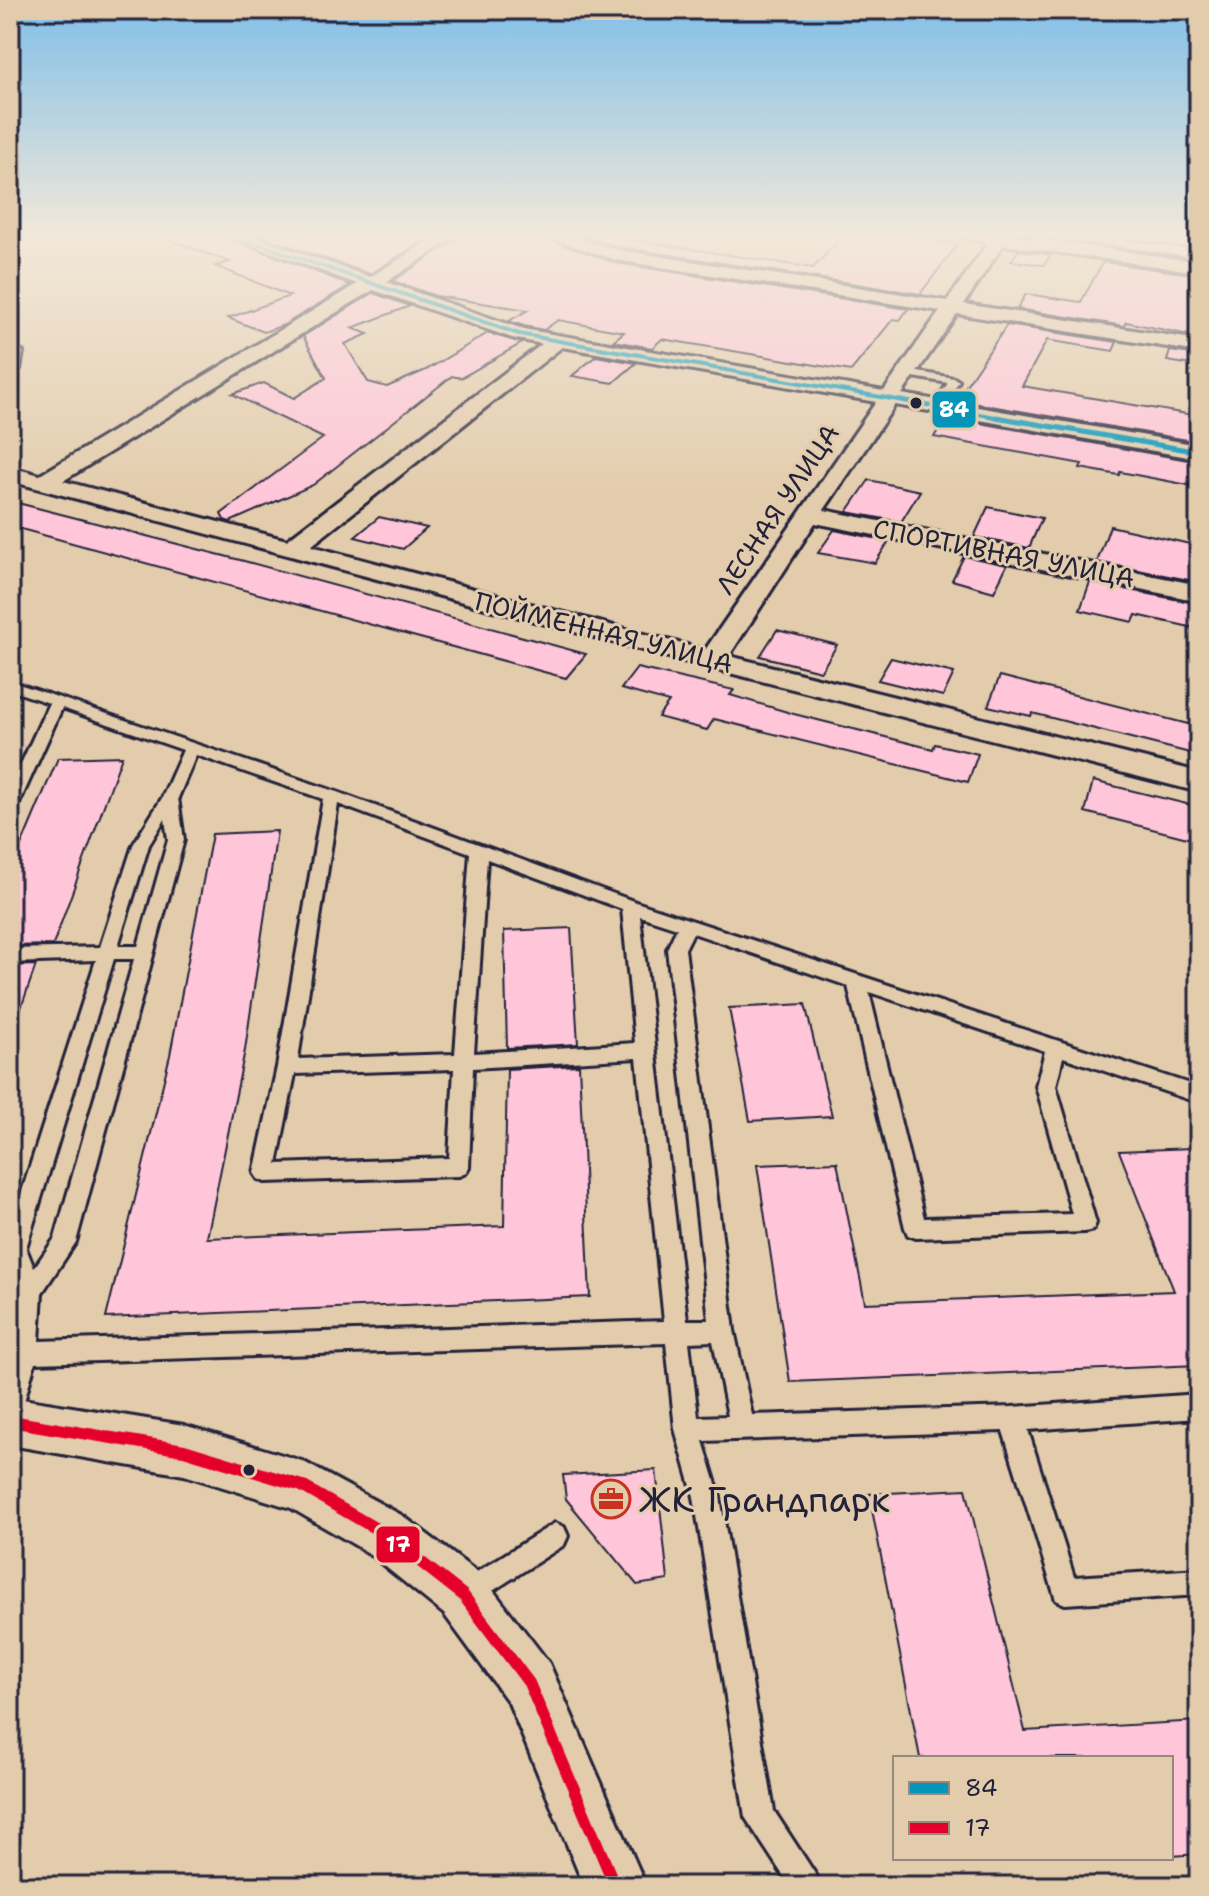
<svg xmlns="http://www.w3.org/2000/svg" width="1209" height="1896" font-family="'Shantell Sans',sans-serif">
  <rect width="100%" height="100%" fill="#e3ccac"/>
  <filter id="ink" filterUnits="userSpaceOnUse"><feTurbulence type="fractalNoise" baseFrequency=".0125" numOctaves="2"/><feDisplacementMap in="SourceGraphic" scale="16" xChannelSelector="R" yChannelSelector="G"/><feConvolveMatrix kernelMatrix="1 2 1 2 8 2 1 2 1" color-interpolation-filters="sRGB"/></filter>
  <g filter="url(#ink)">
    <g fill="#ffc5d8" stroke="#22223b" stroke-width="2">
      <polygon points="165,235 221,235 350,285 284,325 264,332 228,318 290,296 215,266 230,262 165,238"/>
      <polygon points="258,235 433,235 370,274"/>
      <polygon points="462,235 537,235 616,263 908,309 900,320 893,319 851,371 662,339 652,348 613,341 624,332 558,320 544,330 524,326 509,321 528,310 436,296 393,281"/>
      <polygon points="577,235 639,235 632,240 813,268 844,235 895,235 958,244 920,294 619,247"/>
      <polygon points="1116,238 1189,248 1185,257 1111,246"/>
      <polygon points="1019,250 1051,255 1044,265 1011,261"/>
      <polygon points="1103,262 1199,275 1199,337 1126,322 1124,326 1017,309 1026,294 1081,302"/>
      <polygon points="373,293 410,306 352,328 368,334 345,344 368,382 387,387 426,370 488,333 522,343 461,378 452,376 313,485 230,522 224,520 221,514 323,438 232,394 264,383 294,398 326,378 303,336"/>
      <polygon points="1007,325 1117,342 1113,351 1047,340 1022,386 1199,416 1199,442 956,400"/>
      <polygon points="1170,351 1199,355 1199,366 1167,361"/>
      <polygon points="596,356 636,363 613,383 572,376"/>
      <polygon points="946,417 1199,462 1199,487 1120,472 1119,475 1080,468 1082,464 934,437"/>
      <polygon points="869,480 920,491 901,522 847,512"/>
      <polygon points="10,501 244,561 586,654 566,678 10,526"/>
      <polygon points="988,507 1042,518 1029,548 974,537"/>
      <polygon points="379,517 427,528 403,549 355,537"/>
      <polygon points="1110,526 1199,546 1199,582 1097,562"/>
      <polygon points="834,530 889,541 875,563 818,553"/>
      <polygon points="964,556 1007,565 994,592 952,580"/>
      <polygon points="1090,582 1199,604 1199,629 1136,615 1133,622 1080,610"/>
      <polygon points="777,630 837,645 821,671 760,656"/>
      <polygon points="891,658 954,673 943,696 878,680"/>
      <polygon points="637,668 734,690 730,695 794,714 933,749 935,744 978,754 968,782 714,719 707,730 658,717 669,702 621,689"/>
      <polygon points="1000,676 1196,726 1190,753 1032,713 1031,716 988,706"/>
      <polygon points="122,756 53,945 10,946 10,872 58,758"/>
      <polygon points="1093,781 1199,807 1199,841 1085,812"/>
      <polygon points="277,831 245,1050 207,1238 504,1226 507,1069 579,1065 590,1297 106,1318 170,1055 212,834"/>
      <polygon points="571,928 578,1044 507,1048 504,931"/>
      <polygon points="36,965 14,1028 10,1027 10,966"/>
      <polygon points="805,1004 832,1116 750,1121 729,1008"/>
      <polygon points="1192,1148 1199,1163 1199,1365 790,1382 757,1165 837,1162 865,1303 1174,1291 1119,1151"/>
      <polygon points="656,1470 668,1580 637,1585 566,1499 563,1475"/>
      <polygon points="966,1489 1025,1731 1199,1721 1199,1854 1171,1856 1171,1758 920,1758 869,1494"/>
    </g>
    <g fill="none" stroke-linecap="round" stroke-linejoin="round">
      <defs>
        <g id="lane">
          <polygon points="906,370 954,378 959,381 942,408 938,409 933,406 948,383 902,375 901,373"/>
          <path d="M10,681L337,792L636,902L1199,1087V1103L1063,1057L1056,1086L1096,1223L1093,1230L1085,1232L916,1238L908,1235L905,1228L848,986L693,933L685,949L734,1330L752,1415L1012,1407L1199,1394V1418L1028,1430L1074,1577L1199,1569V1595L1065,1604L1056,1600L1003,1431L703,1441L720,1497L774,1811L823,1886H790L745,1817L694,1497L675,1429L666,1343L35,1363L19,1419L10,1423V1367L19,1301H10V1281L16,1280L10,1264V1229L96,960L10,963V949L100,947L133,845L162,798L183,750L62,708L18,806L10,811V788L49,703L10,690ZM196,755L323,799L277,1067L254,1173L258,1179L265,1182L459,1176L466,1173L469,1167L473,1068L637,1058L664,1321L39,1341L42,1293L76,1242L184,840L178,798ZM338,804L470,853L455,1054L298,1059ZM165,819L168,840L138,946H118L149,845ZM487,859L622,909L635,1043L474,1053ZM640,916L677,928L667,949L709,1320H687ZM114,959H134L55,1238L34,1268L26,1248ZM869,992L1045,1051L1036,1086L1072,1214L924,1218ZM454,1069L449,1158L277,1164L295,1074ZM713,1341L728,1416L698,1417L689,1342Z"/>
          <polygon points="555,1523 564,1527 568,1536 564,1545 474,1603 465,1607 456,1603 452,1594 456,1585"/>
        </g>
        <g id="street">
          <path d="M224,235H248L370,277L439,235H459L386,282L523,329L884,391L940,311L616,260L540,235H566L618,250L947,301L988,243L956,235H1010L1199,262V272L1003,245L964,304L1199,340V352L957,314L902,394L1199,445V459L895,405L824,510L1199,585V601L815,523L729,656L1199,772V792L702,666L10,481V467L40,475L357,284ZM373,290L512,338L542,344L287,540L63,481ZM562,347L876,402L705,650L311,546Z"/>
          <polygon points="10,345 23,352 20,369 10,375"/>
          <polygon points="10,1397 184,1425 302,1461 403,1516 482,1576 549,1663 646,1886 584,1886 509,1703 444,1614 367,1552 291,1508 184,1475 10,1445"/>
        </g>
      </defs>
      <use href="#lane" stroke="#22223b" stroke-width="6"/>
      <use href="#street" stroke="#22223b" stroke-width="6"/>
      <use href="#lane" fill="#e3ccac" fill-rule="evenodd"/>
      <use href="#street" fill="#e3ccac" fill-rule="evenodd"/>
      <defs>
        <polyline id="bus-1-far1" points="232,235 519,334 1007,419"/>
        <polyline id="bus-1" points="996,417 1199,452"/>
        <polyline id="bus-2" points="10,1421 184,1450 302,1486 385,1534 463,1595 529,1683 615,1886"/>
      </defs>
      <use href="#bus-1-far1" stroke="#e3ccac" stroke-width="7"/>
      <use href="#bus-1" stroke="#e3ccac" stroke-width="9"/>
      <use href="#bus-2" stroke="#e3ccac" stroke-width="18"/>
      <use href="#bus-1-far1" stroke="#0595b8" stroke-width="4"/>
      <use href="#bus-1" stroke="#0595b8" stroke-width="5"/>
      <use href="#bus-2" stroke="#e4002b" stroke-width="12"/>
    </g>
  </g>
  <linearGradient id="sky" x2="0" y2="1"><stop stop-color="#81bfe8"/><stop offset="0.47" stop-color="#f2e8da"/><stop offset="1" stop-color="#f2e8da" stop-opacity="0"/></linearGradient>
  <rect width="1209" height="501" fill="url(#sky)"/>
  <defs>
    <symbol id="office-ring" viewBox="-11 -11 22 22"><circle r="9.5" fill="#e3ccac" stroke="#c8321e" stroke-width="1.5"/><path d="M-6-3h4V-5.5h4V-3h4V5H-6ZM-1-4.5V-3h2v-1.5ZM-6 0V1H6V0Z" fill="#c8321e"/></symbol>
  </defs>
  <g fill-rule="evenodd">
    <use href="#office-ring" x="589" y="1477" width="44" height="44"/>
  </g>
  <g fill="#22223b" stroke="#e3ccac" stroke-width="3">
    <circle cx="916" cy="403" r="7"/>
    <circle cx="249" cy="1470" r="7"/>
  </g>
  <g text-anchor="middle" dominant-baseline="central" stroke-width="6" stroke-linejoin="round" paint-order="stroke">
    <g font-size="26" fill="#22223b" stroke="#e3ccac">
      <text transform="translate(777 509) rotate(-56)">ЛЕСНАЯ УЛИЦА</text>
      <text transform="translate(1004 553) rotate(11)">СПОРТИВНАЯ УЛИЦА</text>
      <text transform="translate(604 632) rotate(14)">ПОЙМЕННАЯ УЛИЦА</text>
    </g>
    <g font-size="36" fill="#22223b" stroke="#e3ccac" text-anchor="start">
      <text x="639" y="1499">ЖК Грандпарк</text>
    </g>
  </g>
  <g stroke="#e3ccac" stroke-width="3">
    <rect x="931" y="390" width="46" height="39" rx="8" fill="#0595b8"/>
    <rect x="375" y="1525" width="46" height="39" rx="8" fill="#e4002b"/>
  </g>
  <g font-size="22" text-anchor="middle" font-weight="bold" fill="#fff">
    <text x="954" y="417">84</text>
    <text x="398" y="1552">17</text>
  </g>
  <rect width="1209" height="1896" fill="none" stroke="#e3ccac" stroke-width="40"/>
  <rect x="20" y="20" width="1169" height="1856" fill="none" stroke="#22223b" stroke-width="3" filter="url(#ink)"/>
  <rect x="893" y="1756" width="280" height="104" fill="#e3ccac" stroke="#96887f" stroke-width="2"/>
  <rect x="909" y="1782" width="40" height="12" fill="#0595b8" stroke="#96887f" stroke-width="2"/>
  <text x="965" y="1796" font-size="24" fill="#22223b">84</text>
  <rect x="909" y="1822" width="40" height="12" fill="#e4002b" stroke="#96887f" stroke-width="2"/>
  <text x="965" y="1836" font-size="24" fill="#22223b">17</text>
</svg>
